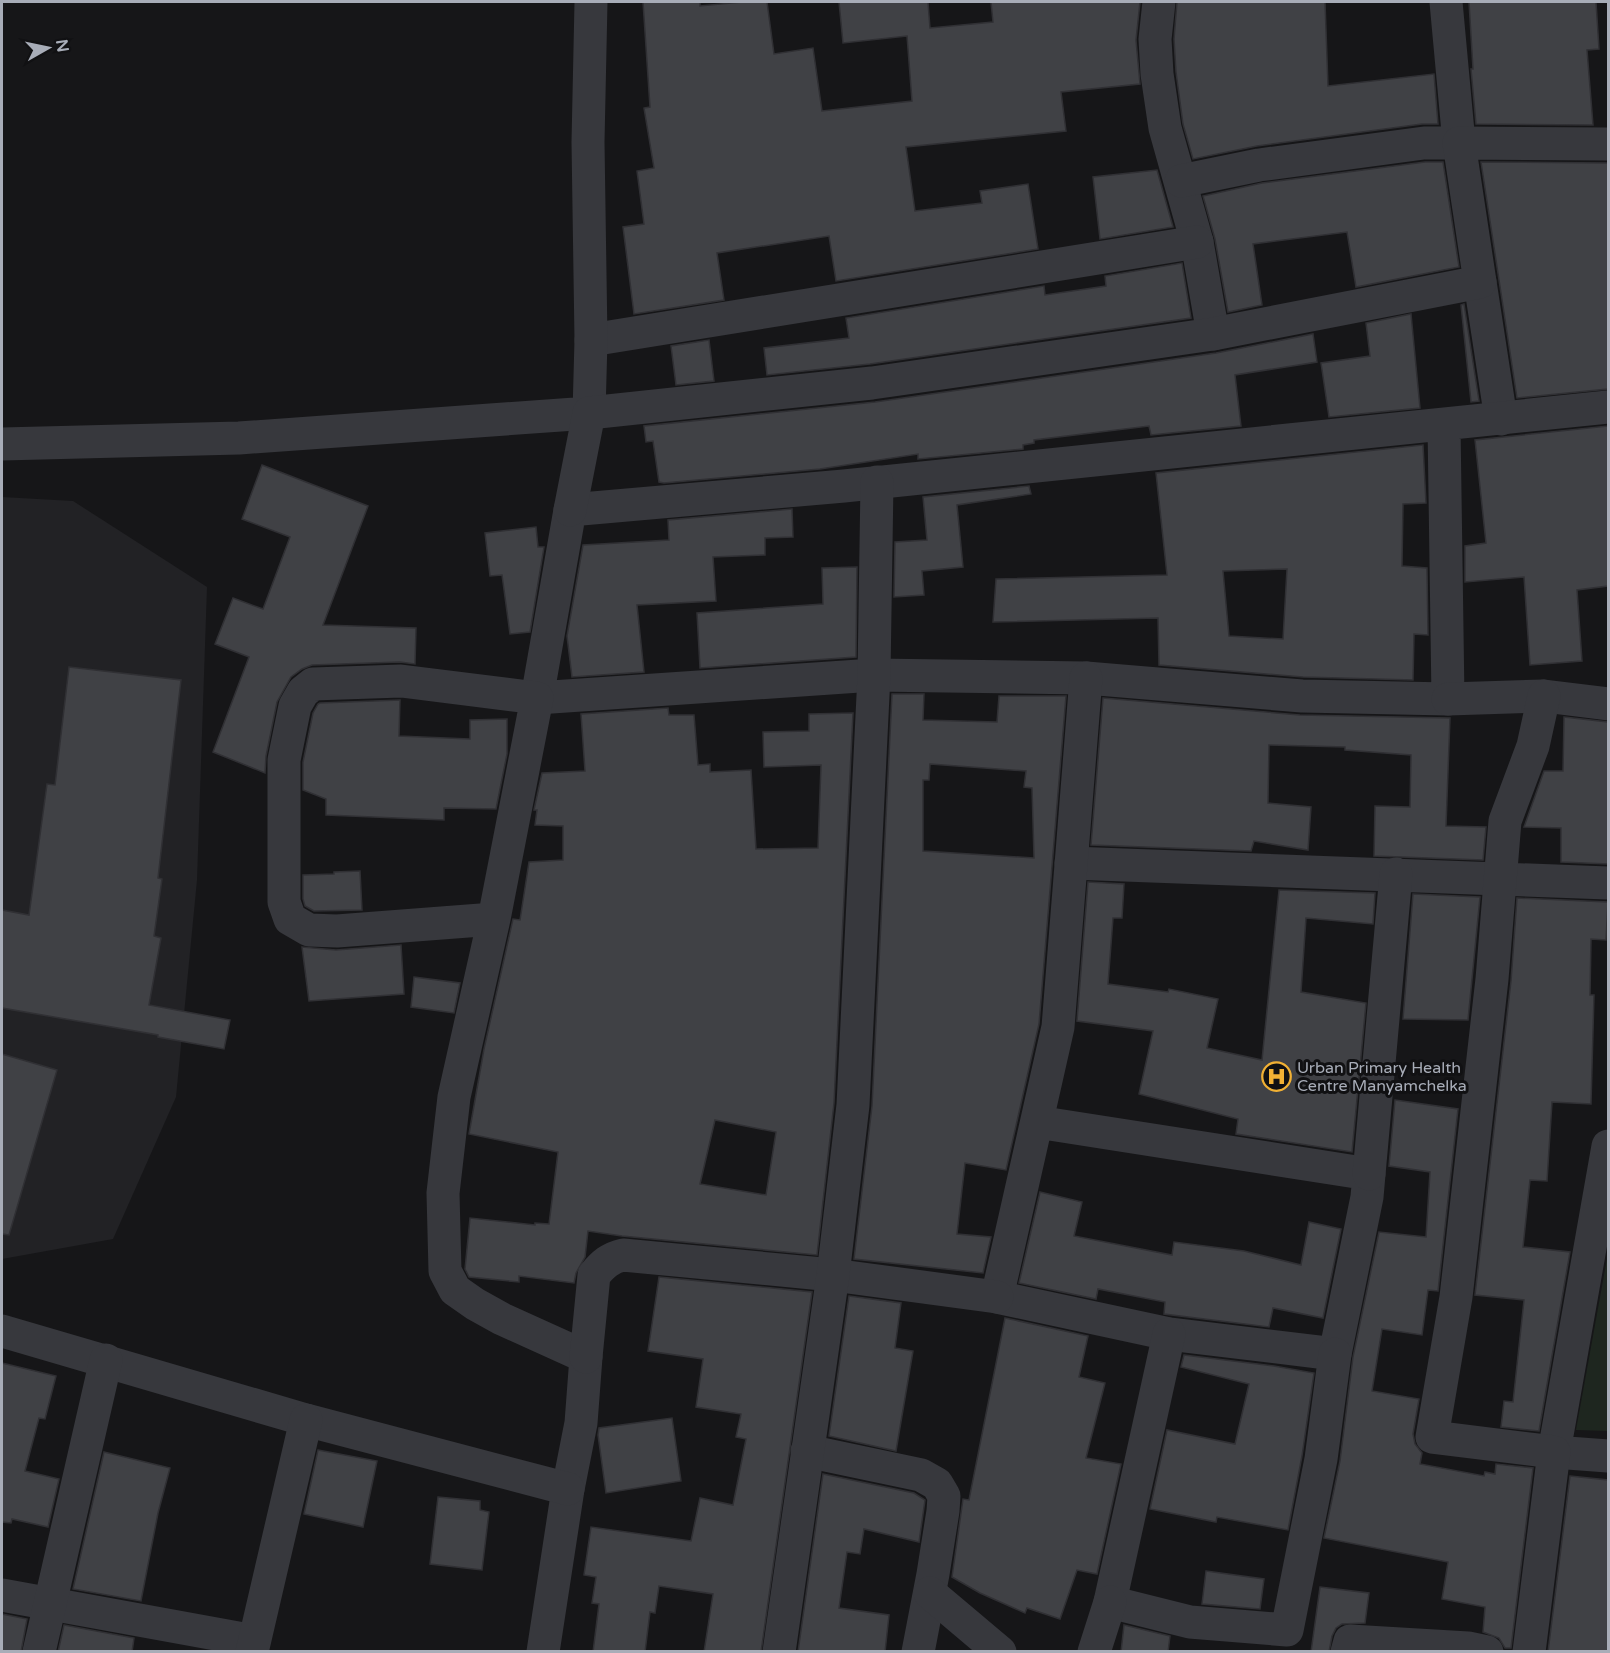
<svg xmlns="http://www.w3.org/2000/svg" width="1610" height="1653" font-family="'Varela Round',sans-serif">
  <rect width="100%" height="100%" fill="#161618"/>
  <polygon fill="#222225" points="2,497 73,501 207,587 197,880 176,1097 113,1239 2,1259"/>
  <polygon fill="#1e261f" points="1608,1253 1608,1431 1576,1430"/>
  <g fill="#404145" stroke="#303034" stroke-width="1.5" fill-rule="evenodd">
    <polygon points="643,2 700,2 700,6 742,2 767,2 774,54 813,48 822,111 912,101 907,36 843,43 839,2 928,2 930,28 993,22 991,2 1140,2 1136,40 1140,84 1061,92 1066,131 906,147 915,211 982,203 980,191 1028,184 1038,249 836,281 829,236 717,253 724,300 634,314 623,227 644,224 637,171 654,168 644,108 650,107"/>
    <polygon points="1177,2 1325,2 1328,86 1434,74 1438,124 1422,124 1257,146 1193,159 1183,124 1176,72 1174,39"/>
    <polygon points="1469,2 1596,2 1599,49 1587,50 1593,125 1476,124 1471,69 1473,69"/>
    <polygon points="1425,162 1443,162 1459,267 1356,287 1347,232 1253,244 1262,305 1228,312 1215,239 1203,196 1262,183"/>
    <polygon points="1481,162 1608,163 1608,389 1517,398"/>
    <polygon points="1157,170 1173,227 1100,239 1093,177"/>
    <polygon points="1182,263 1191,318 870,364 767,375 764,348 849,338 846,318 1044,286 1045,295 1106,286 1105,276"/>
    <polygon points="1464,304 1479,401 1471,402 1461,305"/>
    <polygon points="1411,314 1420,408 1329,417 1321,363 1370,356 1366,323"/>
    <polygon points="1313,334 1317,362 1235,375 1241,426 1151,435 1149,426 1034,440 1034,443 1023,445 1023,449 918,459 918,454 820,469 664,483 659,482 653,441 646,442 644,426 875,402 1216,353"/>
    <polygon points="709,340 714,381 676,385 671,346"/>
    <polygon points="1608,426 1608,586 1577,590 1582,661 1530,665 1524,577 1465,582 1465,546 1486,543 1475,440"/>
    <path d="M1423,445L1426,503L1403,504L1402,566L1427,568L1428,635L1414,634L1413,680L1303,677L1159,665L1158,618L993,622L996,579L1167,575L1156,473ZM1287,569L1283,639L1229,636L1223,571Z"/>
    <polygon points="262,465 368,506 323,625 416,628 415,664 400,662 312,665 302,669 291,677 277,702 266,756 265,773 213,752 249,657 215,644 233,598 263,609 290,537 242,519"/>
    <polygon points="1029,486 1031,494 957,505 963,567 922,571 924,595 894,597 895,542 927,540 923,497"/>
    <polygon points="792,509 793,537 765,538 765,555 713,557 716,601 637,605 644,672 572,677 567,636 583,545 669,540 668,520"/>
    <polygon points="536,527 538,547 544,547 530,632 510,634 502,575 490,576 485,533"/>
    <polygon points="857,567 856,657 700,668 697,613 823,604 822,568"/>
    <polygon points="69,667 181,680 158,878 162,879 154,936 161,938 149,1005 230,1020 224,1049 158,1037 158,1035 2,1008 2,910 29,915 47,784 55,785"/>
    <path d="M892,694H924L923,720L997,722L999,696H1066L1039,1024L1006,1170L965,1163L957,1234L991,1237L983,1273L854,1259L872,1106ZM930,764L1026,771L1024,787L1032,788L1034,858L923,851V780H929Z"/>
    <polygon points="1103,698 1300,715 1450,718 1446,826 1486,827 1483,860 1374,856 1375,806 1410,807 1411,755 1345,750 1345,747 1269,745 1268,803 1311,807 1308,850 1254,841 1251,851 1091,845"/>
    <polygon points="400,700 399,736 470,739 470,720 507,719 507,754 496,809 444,808 444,820 326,815 326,799 303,790 303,762 313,713 318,704 320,703"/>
    <path d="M668,708L669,715H694L698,765L710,764V772L751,770L756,849L818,848L821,765L764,767L763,732L809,731V714L853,713L834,1103L817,1255L622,1236L588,1231L585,1257L576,1273L574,1283L519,1276V1282L469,1277L465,1269L470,1218L535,1225V1223L549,1224L558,1152L469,1134L484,1049L513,919L520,920L529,862L563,860V826L535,825L537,810H534L542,773L585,771L581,714ZM715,1120L776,1132L766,1195L700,1184Z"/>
    <polygon points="1564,717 1608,722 1608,864 1561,862 1561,828 1524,827 1544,771 1563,771"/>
    <polygon points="360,871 362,910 314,911 305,906 303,899 303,875 334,874 334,872"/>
    <polygon points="1088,882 1124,884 1122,918 1113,918 1108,984 1168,992 1169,989 1218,999 1207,1048 1262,1060 1279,890 1375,893 1373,924 1306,918 1301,992 1366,1003 1352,1152 1236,1134 1238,1119 1139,1094 1153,1031 1077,1021"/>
    <polygon points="1413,894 1480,897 1468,1020 1403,1019"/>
    <polygon points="1517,898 1608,902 1606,940 1591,939 1590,995 1594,995 1591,1104 1552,1102 1547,1181 1530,1180 1523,1247 1570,1252 1539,1431 1501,1427 1504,1401 1513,1402 1524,1300 1475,1295 1511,981"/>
    <polygon points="401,945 404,994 309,1001 302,947 336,950"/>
    <polygon points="414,977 460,983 454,1013 411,1007"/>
    <polygon points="2,1054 57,1070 9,1235 2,1234"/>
    <polygon points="1395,1100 1458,1109 1438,1291 1428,1290 1422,1335 1382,1329 1372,1391 1419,1399 1413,1434 1415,1444 1422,1453 1420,1464 1484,1476 1485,1472 1495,1474 1496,1464 1533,1468 1511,1648 1505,1648 1499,1638 1483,1632 1485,1607 1442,1599 1448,1562 1324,1538 1340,1461 1353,1357 1379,1232 1426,1237 1430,1172 1389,1166"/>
    <polygon points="1040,1192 1082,1202 1074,1236 1172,1255 1174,1242 1244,1251 1301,1265 1309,1222 1341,1229 1323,1318 1273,1308 1269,1327 1164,1314 1165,1302 1098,1289 1096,1299 1019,1283"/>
    <polygon points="659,1277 812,1292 761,1652 704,1652 713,1594 659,1586 655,1613 650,1612 645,1652 593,1652 599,1604 592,1603 596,1577 584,1575 591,1527 691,1541 700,1498 733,1505 746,1439 736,1437 741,1414 696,1407 703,1359 648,1351"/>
    <polygon points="849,1296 901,1303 895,1348 913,1351 896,1451 829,1436"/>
    <polygon points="1005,1318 1088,1336 1079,1377 1105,1383 1086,1458 1121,1464 1097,1574 1077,1570 1060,1619 1027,1608 1025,1613 980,1593 952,1577 963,1499 969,1500"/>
    <polygon points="1184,1355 1274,1366 1314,1373 1302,1456 1288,1530 1217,1517 1216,1522 1150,1509 1167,1430 1235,1444 1249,1384 1181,1367"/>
    <polygon points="2,1363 56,1376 45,1419 39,1418 25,1471 59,1479 48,1527 12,1519 11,1523 2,1522"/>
    <polygon points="672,1418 681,1481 606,1493 598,1435 599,1428"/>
    <polygon points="318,1450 377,1461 363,1527 304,1514"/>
    <polygon points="104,1452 170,1468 158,1513 141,1601 73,1589"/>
    <polygon points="823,1474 914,1493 925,1500 919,1542 864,1529 860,1554 847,1552 839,1608 889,1615 885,1652 798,1652"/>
    <polygon points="1570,1476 1608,1480 1608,1652 1548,1652"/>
    <polygon points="438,1497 480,1501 480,1510 489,1512 482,1570 430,1564"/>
    <polygon points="1206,1571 1264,1579 1260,1609 1202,1604"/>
    <polygon points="1320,1587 1369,1593 1365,1623 1342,1624 1336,1628 1332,1636 1329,1652 1311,1652"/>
    <polygon points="2,1614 27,1619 21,1652 2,1652"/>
    <polygon points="64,1625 134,1638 132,1652 58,1652"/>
    <polygon points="1124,1625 1170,1636 1168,1652 1121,1652"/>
  </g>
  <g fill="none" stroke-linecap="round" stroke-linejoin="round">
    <g stroke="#37383d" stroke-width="33">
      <polyline points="1159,2 1155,39 1157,74 1165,128 1197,242 1213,334"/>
      <polyline points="1181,181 1259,165 1424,143 1459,143 1446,2"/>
      <polyline points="1480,282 1501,419"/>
      <polyline points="591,340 1197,242"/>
      <polyline points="1444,425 1448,699 1302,696 1086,678 874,675 537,698 570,510 844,486 1608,407"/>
      <polyline points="2,444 239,438 589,413 591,340 588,142 591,2"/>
      <polyline points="570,510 589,413 872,383 1213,334 1480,282 1459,143 1608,144"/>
      <polyline points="1448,699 1544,696 1608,704"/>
      <polyline points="1071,863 1608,883"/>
      <polyline points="494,919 337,931 309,930 290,919 284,902 284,760 295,706 303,692 313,684 401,681 537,698 494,919 454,1097 443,1193 445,1271 455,1290 475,1304 502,1319 586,1357 581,1423 568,1489 543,1652"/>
      <polyline points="1037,1122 1369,1174 1367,1197 1335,1354 1169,1334 997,1297 1058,1027 1086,678"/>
      <polyline points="1608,1146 1554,1452 1608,1456"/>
      <polyline points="1369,1174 1396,874"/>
      <polyline points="2,1331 306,1420 568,1489"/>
      <polyline points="1169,1334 1110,1602 1190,1622 1287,1630 1321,1459 1335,1354"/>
      <path d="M586,1357L594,1275C603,1264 610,1258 623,1255L833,1275L997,1297"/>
      <polyline points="807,1451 921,1475 937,1484 944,1496 943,1511 933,1574 918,1652"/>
      <polyline points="930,1593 1000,1652"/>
      <polyline points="2,1595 254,1641"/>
      <polyline points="39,1652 106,1360"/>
      <polyline points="252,1652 306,1420"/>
      <polyline points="779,1652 833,1275 853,1105 874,675 877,482"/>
      <polyline points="1094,1652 1110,1602"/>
      <polyline points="1347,1652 1350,1641 1468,1648 1487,1652"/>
      <polyline points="1529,1652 1554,1452 1432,1437 1456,1297 1492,979 1505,821 1533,746 1544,696"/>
    </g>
  </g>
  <defs>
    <symbol id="hospital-ring" viewBox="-11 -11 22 22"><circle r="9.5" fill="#111113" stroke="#f2b134" stroke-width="1.5"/><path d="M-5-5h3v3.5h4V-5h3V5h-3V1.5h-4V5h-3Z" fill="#f2b134"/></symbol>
  </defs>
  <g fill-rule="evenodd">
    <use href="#hospital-ring" x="1260" y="1060" width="33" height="33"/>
  </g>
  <g text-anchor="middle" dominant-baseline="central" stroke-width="6" stroke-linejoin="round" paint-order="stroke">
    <g font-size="16" fill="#a8adb8" stroke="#111113" text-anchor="start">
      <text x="1297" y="1068">Urban Primary Health<tspan x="1297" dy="18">Centre Manyamchelka</tspan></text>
    </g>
  </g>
  <rect width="1610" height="1653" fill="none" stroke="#a8adb8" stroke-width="6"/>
  <g transform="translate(48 48) rotate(81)" stroke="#111113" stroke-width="4.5" paint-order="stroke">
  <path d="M0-4.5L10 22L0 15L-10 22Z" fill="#a8adb8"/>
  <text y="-9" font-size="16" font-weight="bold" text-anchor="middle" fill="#a8adb8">N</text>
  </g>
</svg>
